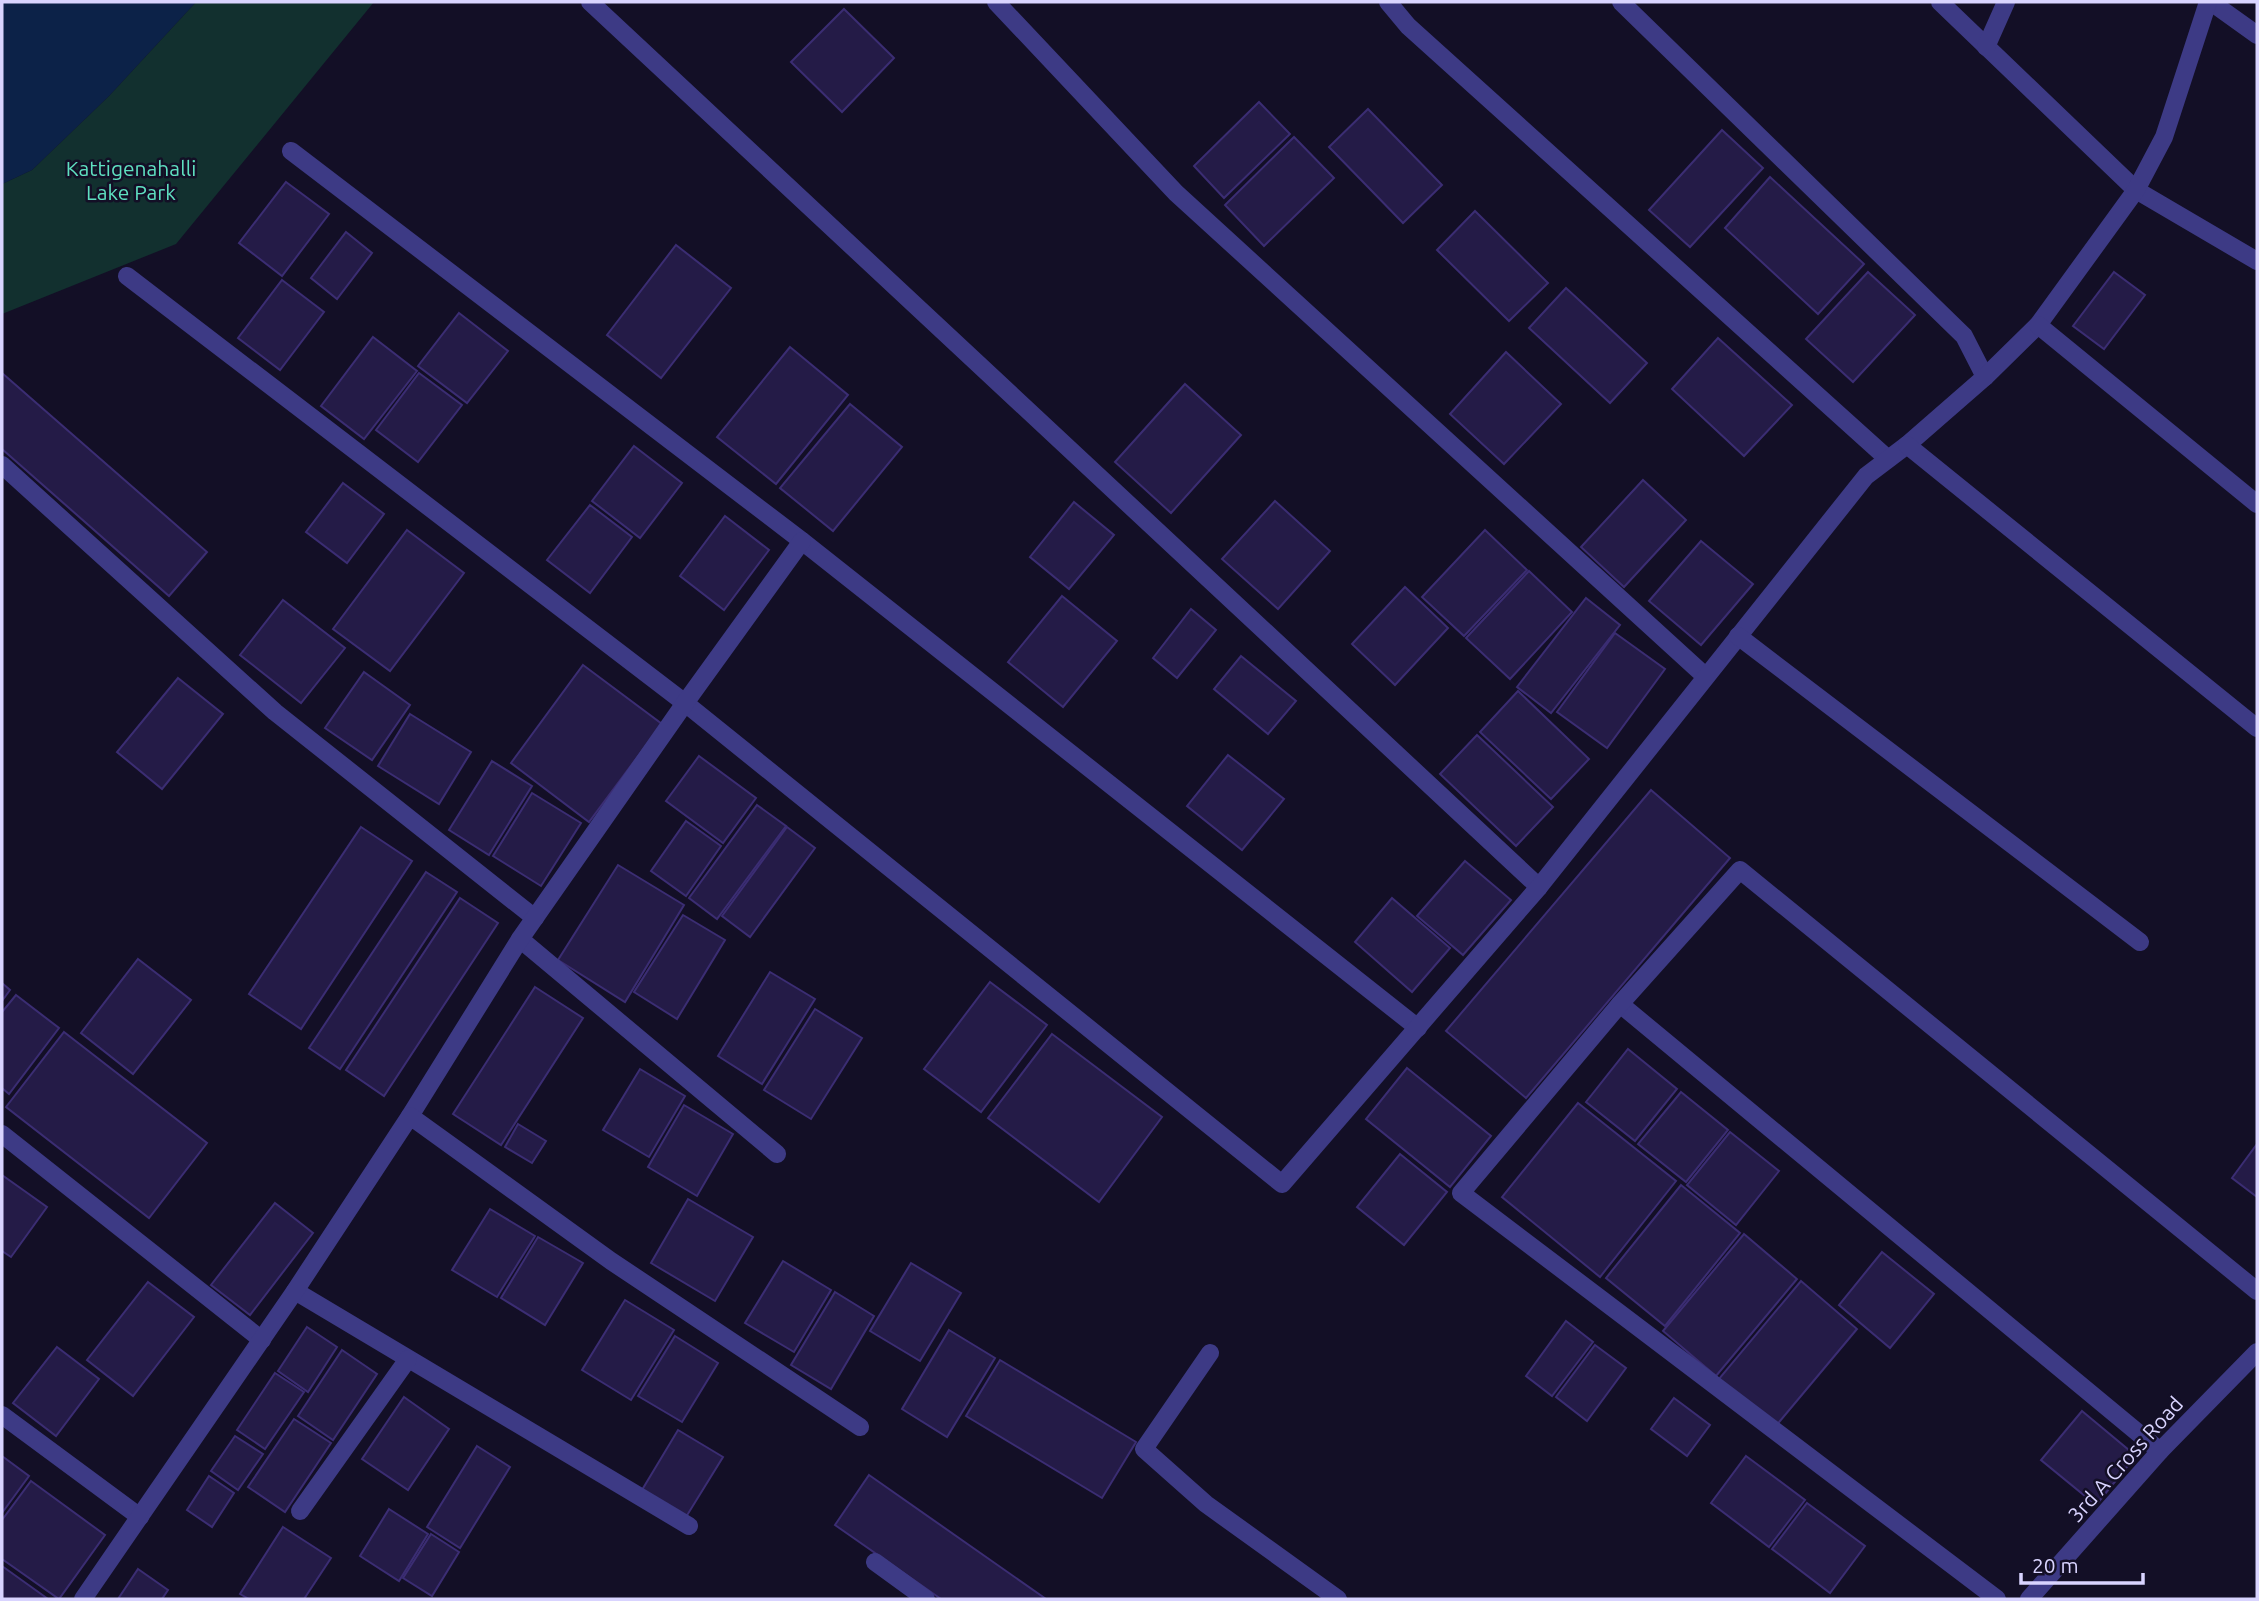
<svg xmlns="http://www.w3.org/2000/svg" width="2259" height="1601" font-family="Ubuntu,sans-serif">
  <rect width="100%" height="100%" fill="#130f26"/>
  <polygon fill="#12302f" points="196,2 374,2 176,244 2,314 2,184 32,170 109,96"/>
  <polygon fill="#0c2248" points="2,2 196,2 109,96 32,170 2,184"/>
  <g fill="#241b47" stroke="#3b2d73" stroke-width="2">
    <polygon points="844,9 894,58 842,112 791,62"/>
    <polygon points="1259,102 1290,134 1224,198 1194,166"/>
    <polygon points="1368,109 1442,185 1403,223 1329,147"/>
    <polygon points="1722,130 1763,168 1690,247 1649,210"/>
    <polygon points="1294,137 1334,178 1264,246 1225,205"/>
    <polygon points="1770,177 1864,264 1818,314 1725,228"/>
    <polygon points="286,182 329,214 282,276 239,243"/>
    <polygon points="1475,211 1548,283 1509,321 1437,250"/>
    <polygon points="346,232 372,253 337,299 311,278"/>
    <polygon points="676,245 731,288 661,378 607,335"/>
    <polygon points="1868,272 1915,315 1853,382 1806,339"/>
    <polygon points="2114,272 2145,295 2104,349 2073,326"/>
    <polygon points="282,280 324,312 280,370 238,338"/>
    <polygon points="1566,288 1647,363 1610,403 1529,328"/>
    <polygon points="459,313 508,351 467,403 418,366"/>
    <polygon points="373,337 417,371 364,439 321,406"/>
    <polygon points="1718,338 1792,405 1744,456 1672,389"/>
    <polygon points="790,347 848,395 776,484 717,437"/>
    <polygon points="1506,352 1561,404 1504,464 1450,414"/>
    <polygon points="2,373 207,552 169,596 2,449"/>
    <polygon points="419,373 462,405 418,462 376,430"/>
    <polygon points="1185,384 1241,435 1171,513 1115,462"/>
    <polygon points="850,404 902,447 833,531 780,488"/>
    <polygon points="634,446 682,483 640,538 592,501"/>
    <polygon points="1643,480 1686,520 1624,587 1581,547"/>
    <polygon points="343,483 384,514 347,563 306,532"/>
    <polygon points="1275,501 1330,551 1278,609 1222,559"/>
    <polygon points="1074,502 1114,535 1069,589 1030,557"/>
    <polygon points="590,505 632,537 590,593 547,560"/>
    <polygon points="725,516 769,550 724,610 680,576"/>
    <polygon points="407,530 464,573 390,671 333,629"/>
    <polygon points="1485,530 1527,570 1464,636 1422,597"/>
    <polygon points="1701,541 1753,584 1701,645 1649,601"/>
    <polygon points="1529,571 1572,612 1510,679 1466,638"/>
    <polygon points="1405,587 1448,628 1395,685 1352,644"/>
    <polygon points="1062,596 1117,641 1063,707 1008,662"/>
    <polygon points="1586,598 1620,625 1551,713 1517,687"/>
    <polygon points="283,600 345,648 301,703 240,655"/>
    <polygon points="1191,609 1216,630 1177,678 1153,658"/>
    <polygon points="1615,633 1665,669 1607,748 1557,712"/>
    <polygon points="1241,656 1296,701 1268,734 1214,689"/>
    <polygon points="583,665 662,724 589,822 511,763"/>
    <polygon points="364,672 410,705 372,760 325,728"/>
    <polygon points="178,678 223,714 162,789 117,752"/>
    <polygon points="1518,691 1589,759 1551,799 1480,732"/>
    <polygon points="410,714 471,752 439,804 378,766"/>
    <polygon points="1477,735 1553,807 1516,846 1440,774"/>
    <polygon points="1228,755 1284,799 1242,850 1187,806"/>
    <polygon points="699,756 756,798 723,843 666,801"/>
    <polygon points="492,761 532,786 489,855 449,830"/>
    <polygon points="1651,790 1730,858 1526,1098 1446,1031"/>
    <polygon points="532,793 581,823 541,886 493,856"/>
    <polygon points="757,805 786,826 717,919 689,898"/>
    <polygon points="686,821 721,846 686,896 651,871"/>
    <polygon points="361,827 412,861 301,1029 249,994"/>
    <polygon points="787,827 815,848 750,937 722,916"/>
    <polygon points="1465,861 1511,900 1463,955 1417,916"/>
    <polygon points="618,865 684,905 625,1002 558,960"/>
    <polygon points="426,872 457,892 340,1069 309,1048"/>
    <polygon points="460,898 498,923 384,1096 346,1070"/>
    <polygon points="1392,898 1450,948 1412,992 1355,942"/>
    <polygon points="683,915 725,940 677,1019 634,992"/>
    <polygon points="138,959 191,1000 133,1074 81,1033"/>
    <polygon points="770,972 815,999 762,1084 718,1056"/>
    <polygon points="990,982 1047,1025 981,1112 924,1069"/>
    <polygon points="2,983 10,990 2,1001"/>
    <polygon points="535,987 583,1018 501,1145 453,1114"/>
    <polygon points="16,995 59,1028 9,1094 2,1088 2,1012"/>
    <polygon points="815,1009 862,1038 811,1119 764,1090"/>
    <polygon points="64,1032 207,1143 149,1218 6,1107"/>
    <polygon points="1052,1034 1162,1117 1099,1202 988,1118"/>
    <polygon points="1628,1049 1677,1089 1635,1141 1586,1102"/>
    <polygon points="1407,1068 1491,1136 1450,1187 1366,1119"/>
    <polygon points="640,1069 685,1096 649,1157 603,1130"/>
    <polygon points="1681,1092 1728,1130 1686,1182 1638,1144"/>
    <polygon points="1578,1103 1676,1181 1600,1277 1502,1197"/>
    <polygon points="684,1105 733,1134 697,1196 648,1167"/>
    <polygon points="518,1124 546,1141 532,1163 505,1147"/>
    <polygon points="1730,1132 1779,1171 1736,1225 1687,1185"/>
    <polygon points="2257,1144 2257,1197 2232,1178"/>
    <polygon points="1400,1154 1447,1192 1404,1245 1357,1207"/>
    <polygon points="2,1175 47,1207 11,1257 2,1251"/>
    <polygon points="1681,1185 1740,1233 1665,1326 1606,1278"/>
    <polygon points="688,1199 753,1237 715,1301 651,1263"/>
    <polygon points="275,1203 313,1233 250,1315 211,1285"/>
    <polygon points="490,1209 535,1236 497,1297 452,1270"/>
    <polygon points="1744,1234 1797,1279 1716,1376 1663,1331"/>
    <polygon points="538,1237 583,1263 545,1325 501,1298"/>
    <polygon points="1882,1252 1934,1294 1890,1348 1839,1305"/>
    <polygon points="783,1261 831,1290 794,1352 745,1323"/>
    <polygon points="911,1263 961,1293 920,1361 870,1331"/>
    <polygon points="1801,1281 1857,1329 1775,1427 1718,1380"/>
    <polygon points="148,1282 194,1317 133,1396 87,1360"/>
    <polygon points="835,1292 874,1316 831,1389 791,1365"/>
    <polygon points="625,1300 674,1330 631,1400 582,1370"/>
    <polygon points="1566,1321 1593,1342 1552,1396 1526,1376"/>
    <polygon points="307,1327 337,1347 308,1392 278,1371"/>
    <polygon points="949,1330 995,1358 947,1437 902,1409"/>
    <polygon points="675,1336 718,1363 682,1422 638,1396"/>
    <polygon points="1595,1345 1626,1368 1587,1421 1556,1397"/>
    <polygon points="57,1347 99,1379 56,1436 13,1403"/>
    <polygon points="342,1350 377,1374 333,1440 298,1416"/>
    <polygon points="1000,1360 1136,1442 1102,1498 966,1416"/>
    <polygon points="275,1373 304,1392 265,1449 237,1430"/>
    <polygon points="404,1397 449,1429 408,1490 362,1459"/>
    <polygon points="1674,1398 1710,1425 1687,1456 1651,1429"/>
    <polygon points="2082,1411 2136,1456 2096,1505 2041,1460"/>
    <polygon points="294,1419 331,1443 285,1512 248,1487"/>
    <polygon points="678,1430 723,1457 686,1517 642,1490"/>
    <polygon points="235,1436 263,1454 238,1490 211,1471"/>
    <polygon points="477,1446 510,1467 460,1548 427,1527"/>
    <polygon points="2,1456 29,1476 2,1513"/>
    <polygon points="1746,1456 1805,1500 1769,1547 1711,1503"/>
    <polygon points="869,1475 1046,1599 941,1599 835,1525"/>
    <polygon points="209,1476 234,1493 212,1527 187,1510"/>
    <polygon points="31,1481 105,1535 59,1599 2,1559 2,1520"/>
    <polygon points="1807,1503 1865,1546 1830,1593 1772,1549"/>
    <polygon points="389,1509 428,1534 399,1581 360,1556"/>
    <polygon points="283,1527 331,1558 304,1599 249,1599 240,1594"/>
    <polygon points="431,1534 459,1552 432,1596 403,1578"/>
    <polygon points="2,1566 48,1599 2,1599"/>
    <polygon points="138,1569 168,1590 162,1599 118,1599"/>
  </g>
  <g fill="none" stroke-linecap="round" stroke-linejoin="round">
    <g stroke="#3d3a85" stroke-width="18">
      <polyline points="590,2 1539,887"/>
      <polyline points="996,2 1176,193 1705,676"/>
      <polyline points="1388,2 1408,26 1888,459"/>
      <polyline points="1621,2 1964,336 1985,377"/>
      <polyline points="1940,2 2136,190 2257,261"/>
      <polyline points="2211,2 2257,35"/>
      <polyline points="1986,47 2006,2"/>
      <polyline points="291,151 802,541 1418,1028"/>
      <polyline points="127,276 685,703 1282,1184 1539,887 1866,476 1907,445 1985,377 2038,325 2136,190 2164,137 2208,2"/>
      <polyline points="2038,325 2257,504"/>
      <polyline points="1907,445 2257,728"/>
      <polyline points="2,465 275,712 535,918"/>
      <polyline points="1738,636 2140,942"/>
      <polyline points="520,939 777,1154"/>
      <polyline points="1620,1004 2160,1451"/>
      <polyline points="410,1116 520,939 685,703 802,541"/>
      <polyline points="2,1134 262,1340"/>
      <polyline points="295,1291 689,1526"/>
      <polyline points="1210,1353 1144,1449 1206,1504 1338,1599"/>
      <polyline points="2,1415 140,1517"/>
      <polyline points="300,1511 408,1359"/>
      <polyline points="875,1562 926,1599"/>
      <polyline points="83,1599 295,1291 410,1116 611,1261 860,1427"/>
      <polyline points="1997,1599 1461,1193 1620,1004 1740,870 2257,1291"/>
      <polyline points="2029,1599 2160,1451 2257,1352"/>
    </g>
  </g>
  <g text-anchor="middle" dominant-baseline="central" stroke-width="5" stroke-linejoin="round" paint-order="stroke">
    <g font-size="21" fill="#5fe0c0" stroke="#130f26">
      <text x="131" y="168">Kattigenahalli<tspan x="131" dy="24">Lake Park</tspan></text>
    </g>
    <g font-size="21" fill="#d9d4ff" stroke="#130f26">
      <text transform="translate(2125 1459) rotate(-48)">3rd A Cross Road</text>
    </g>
  </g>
  <rect width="2259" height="1601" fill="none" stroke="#d9d4ff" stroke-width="7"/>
  <path d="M2021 1573v10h122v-10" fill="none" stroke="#d9d4ff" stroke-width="3.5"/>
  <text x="2032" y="1573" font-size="21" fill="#d9d4ff" stroke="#130f26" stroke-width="5" paint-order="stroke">20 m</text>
</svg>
